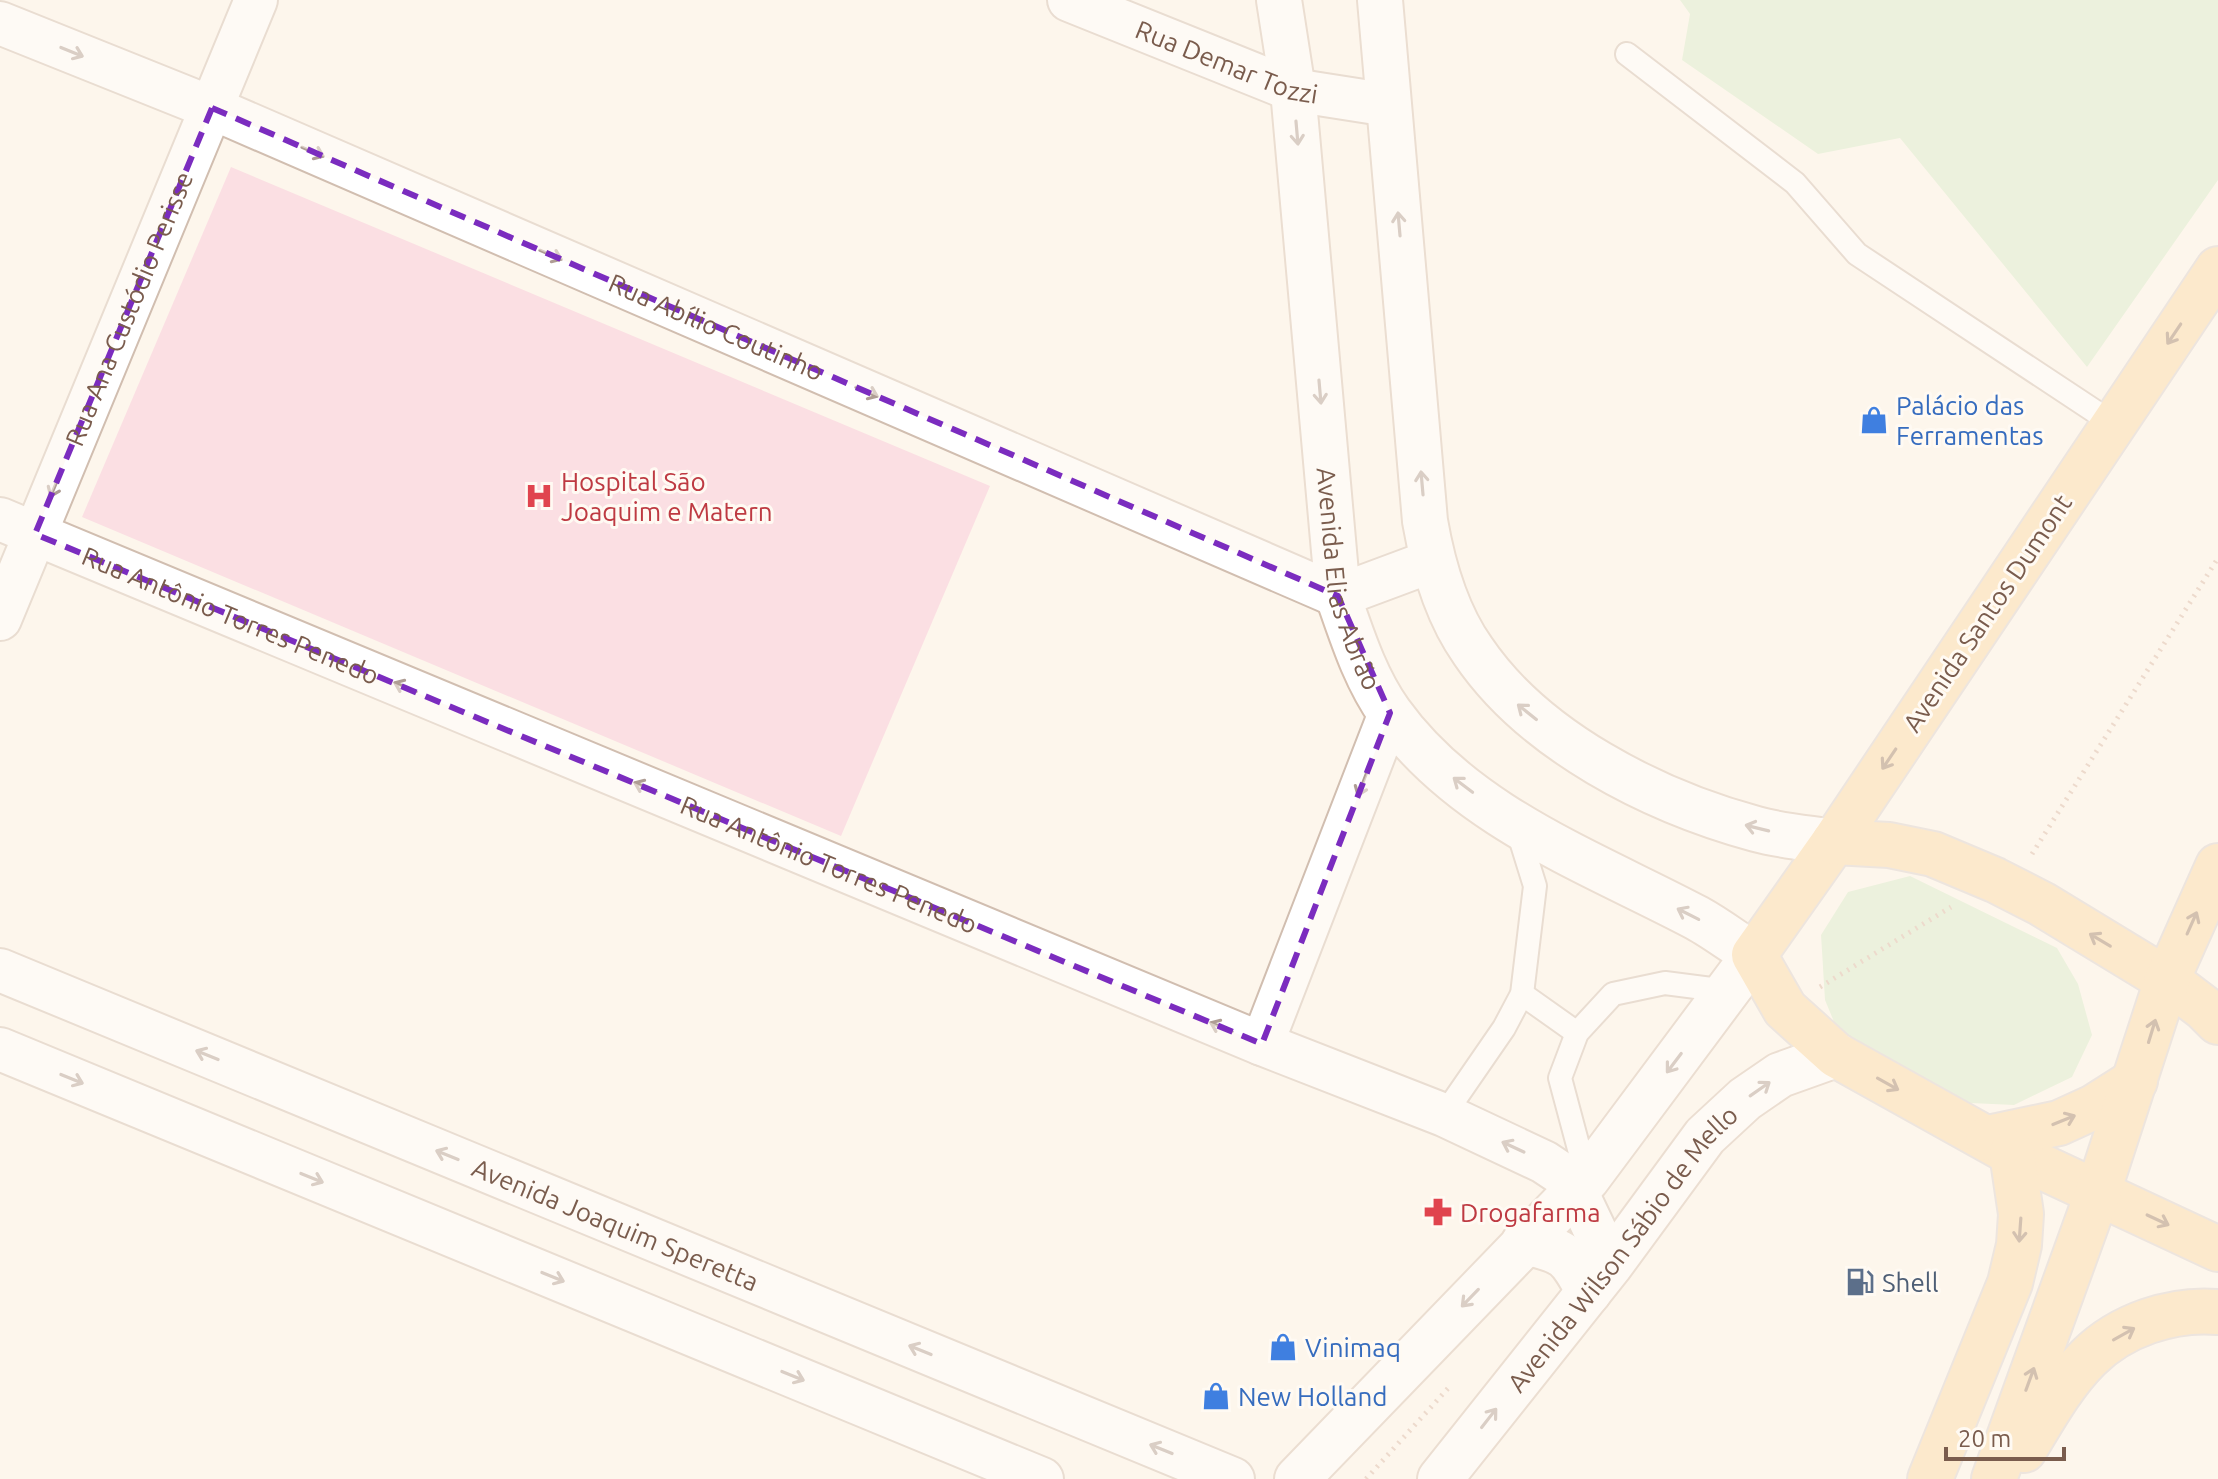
<svg xmlns="http://www.w3.org/2000/svg" width="2218" height="1479" font-family="Ubuntu,sans-serif">
  <rect width="100%" height="100%" fill="#fdf6ec"/>
  <polygon fill="#fbdfe3" points="231,167 990,486 841,836 82,517"/>
  <g fill="#d8ecc9">
    <polygon points="1680,0 2218,0 2218,180 2087,367 1900,138 1818,154 1682,60 1690,14"/>
    <polygon points="1910,876 2057,948 2078,984 2092,1035 2072,1077 2014,1105 1970,1103 1837,1029 1825,1000 1821,935 1848,892"/>
  </g>
  <g fill="none" stroke-linecap="round" stroke-linejoin="round">
    <defs>
      <g id="lane">
        <polyline points="1627,54 1795,183 1857,254 2114,424"/>
        <polyline points="1522,994 1577,1033"/>
        <polyline points="1444,1115 1504,1028 1522,994 1535,886 1517,828"/>
        <polyline points="1587,1179 1560,1078 1577,1033 1613,994 1665,983 1727,991"/>
      </g>
      <g id="street">
        <path id="s1" d="M1069,0L1293,90L1389,105"/>
        <path id="s2" d="M0,23L212,108L1338,596L1432,561"/>
        <path id="s3" d="M0,519L1262,1044L1444,1115L1544,1162L1562,1174L1576,1191L1611,1264"/>
        <path id="s4" d="M0,619L256,0"/>
        <path id="s5" d="M0,970L1233,1479"/>
        <polyline points="1262,1044 1390,713"/>
        <polyline points="0,1049 1042,1479"/>
      </g>
      <g id="secondary">
        <path id="s6" d="M1279,0L1293,90L1338,596C1352,636 1365,678 1390,713C1464,816 1589,861 1697,918C1717,929 1735,943 1754,955L1587,1179L1297,1479"/>
        <path d="M1380,0L1425,521C1433,567 1446,613 1473,651C1534,741 1653,801 1756,829C1781,836 1808,838 1834,842"/>
        <path d="M1524,1242C1567,1252 1568,1254 1589,1292"/>
        <path id="s7" d="M1440,1479L1611,1264L1705,1136L1745,1099L1780,1075L1836,1055"/>
      </g>
      <g id="primary">
        <polyline points="2218,269 1834,842 1754,955 1785,1009 1836,1055 2012,1153 2218,1249"/>
        <polyline points="1834,842 1889,845 1933,854 1995,880 2042,904 2167,980 2204,1008 2218,1022"/>
        <polyline points="1988,1138 2059,1123 2094,1107 2135,1081"/>
        <path d="M2024,1450C2043,1419 2062,1384 2088,1358C2121,1325 2172,1308 2218,1312"/>
        <polyline points="1930,1479 2010,1283 2019,1245 2021,1214 2012,1153"/>
        <polyline points="1994,1479 2098,1192 2167,980 2218,866"/>
      </g>
    </defs>
    <use href="#lane" stroke="#d1beb0" stroke-width="26"/>
    <use href="#street" stroke="#d1beb0" stroke-width="46"/>
    <use href="#secondary" stroke="#d6c0b0" stroke-width="48"/>
    <use href="#primary" stroke="#dad1cd" stroke-width="48"/>
    <g stroke="#d9b8a5" stroke-width="5" stroke-dasharray="2 6" stroke-linecap="butt">
      <polyline points="2032,854 2218,558"/>
      <polyline points="1820,987 1951,907"/>
      <polyline points="1366,1479 1451,1385"/>
    </g>
    <use href="#lane" stroke="#fff" stroke-width="22"/>
    <use href="#street" stroke="#fff" stroke-width="42"/>
    <use href="#secondary" stroke="#fff" stroke-width="44"/>
    <use href="#primary" stroke="#fbd9a5" stroke-width="44"/>
  </g>
  <defs><path id="oneway-shaft" d="M-6 0H5M1.5-3L5.5 0L1.5 3" fill="none" stroke-width="1.6" stroke-linecap="round" stroke-linejoin="round" transform="scale(2)"/></defs>
  <g stroke="#af9d94">
    <use href="#oneway-shaft" transform="translate(72 52) rotate(22)"/>
    <use href="#oneway-shaft" transform="translate(1297 133) rotate(85)"/>
    <use href="#oneway-shaft" transform="translate(313 152) rotate(23)"/>
    <use href="#oneway-shaft" transform="translate(1399 224) rotate(-95)"/>
    <use href="#oneway-shaft" transform="translate(551 255) rotate(23)"/>
    <use href="#oneway-shaft" transform="translate(867 392) rotate(23)"/>
    <use href="#oneway-shaft" transform="translate(1320 392) rotate(85)"/>
    <use href="#oneway-shaft" transform="translate(1422 483) rotate(-95)"/>
    <use href="#oneway-shaft" transform="translate(55 486) rotate(113)"/>
    <use href="#oneway-shaft" transform="translate(405 687) rotate(-157)"/>
    <use href="#oneway-shaft" transform="translate(1527 712) rotate(-141)"/>
    <use href="#oneway-shaft" transform="translate(1362 785) rotate(111)"/>
    <use href="#oneway-shaft" transform="translate(1463 785) rotate(-143)"/>
    <use href="#oneway-shaft" transform="translate(645 787) rotate(-157)"/>
    <use href="#oneway-shaft" transform="translate(1757 828) rotate(-166)"/>
    <use href="#oneway-shaft" transform="translate(1688 914) rotate(-153)"/>
    <use href="#oneway-shaft" transform="translate(1221 1027) rotate(-157)"/>
    <use href="#oneway-shaft" transform="translate(207 1055) rotate(-158)"/>
    <use href="#oneway-shaft" transform="translate(1674 1063) rotate(127)"/>
    <use href="#oneway-shaft" transform="translate(72 1079) rotate(22)"/>
    <use href="#oneway-shaft" transform="translate(1760 1089) rotate(-35)"/>
    <use href="#oneway-shaft" transform="translate(1513 1147) rotate(-155)"/>
    <use href="#oneway-shaft" transform="translate(447 1155) rotate(-158)"/>
    <use href="#oneway-shaft" transform="translate(312 1178) rotate(22)"/>
    <use href="#oneway-shaft" transform="translate(553 1277) rotate(22)"/>
    <use href="#oneway-shaft" transform="translate(1470 1298) rotate(134)"/>
    <use href="#oneway-shaft" transform="translate(920 1350) rotate(-158)"/>
    <use href="#oneway-shaft" transform="translate(793 1376) rotate(22)"/>
    <use href="#oneway-shaft" transform="translate(1489 1418) rotate(-52)"/>
    <use href="#oneway-shaft" transform="translate(1161 1449) rotate(-158)"/>
  </g>
  <g stroke="#a18267">
    <use href="#oneway-shaft" transform="translate(2174 334) rotate(124)"/>
    <use href="#oneway-shaft" transform="translate(1889 759) rotate(124)"/>
    <use href="#oneway-shaft" transform="translate(2192 923) rotate(-66)"/>
    <use href="#oneway-shaft" transform="translate(2100 940) rotate(-149)"/>
    <use href="#oneway-shaft" transform="translate(2152 1031) rotate(-73)"/>
    <use href="#oneway-shaft" transform="translate(1888 1084) rotate(29)"/>
    <use href="#oneway-shaft" transform="translate(2064 1120) rotate(-22)"/>
    <use href="#oneway-shaft" transform="translate(2158 1220) rotate(25)"/>
    <use href="#oneway-shaft" transform="translate(2020 1230) rotate(94)"/>
    <use href="#oneway-shaft" transform="translate(2124 1334) rotate(-29)"/>
    <use href="#oneway-shaft" transform="translate(2030 1379) rotate(-70)"/>
  </g>
  <path d="M0 0H2218V1479H0ZM212,108L1338,596L1390,713L1262,1044L35,534Z" fill="#fdf6ec" fill-opacity=".55" fill-rule="evenodd"/>
  <path fill="none" stroke="#7b2cbf" stroke-width="6" stroke-dasharray="16 10" stroke-linejoin="round" d="M212,108L1338,596L1390,713L1262,1044L35,534Z"/>
  <defs>
    <symbol id="shop-bare" viewBox="-9 -9 18 18"><path d="M-5-2.5h2.3a2.7 3.5 0 0 1 5.4 0H5L5.5 6h-11ZM-1.5-2.5h3a1.5 2.3 0 0 0-3 0Z" fill="#3f7fe0" stroke="#fffaf3" stroke-width="2.5" paint-order="stroke"/></symbol>
    <symbol id="hospital-bare" viewBox="-9 -9 18 18"><path d="M-5-5h3v3.5h4V-5h3V5h-3V1.5h-4V5h-3Z" fill="#e0444e" stroke="#fffaf3" stroke-width="2.5" paint-order="stroke"/></symbol>
    <symbol id="pharmacy-bare" viewBox="-9 -9 18 18"><path d="M-2-6h4v4h4v4h-4v4h-4v-4h-4v-4h4Z" fill="#e0444e" stroke="#fffaf3" stroke-width="2.5" paint-order="stroke"/></symbol>
    <symbol id="fuel-bare" viewBox="-9 -9 18 18"><path d="M-5.5-6h7V0h2V4h1.3V-2.5L3-4.5l.8-.8L6-3V5H2.5V1h-1V6h-7ZM-4.2-4.7v3.2H.2V-4.7Z" fill="#5c6f8a" stroke="#fffaf3" stroke-width="2.5" paint-order="stroke"/></symbol>
  </defs>
  <g fill-rule="evenodd">
    <use href="#shop-bare" x="1854" y="400" width="40" height="40"/>
    <use href="#hospital-bare" x="519" y="476" width="40" height="40"/>
    <use href="#pharmacy-bare" x="1418" y="1192" width="40" height="40"/>
    <use href="#fuel-bare" x="1840" y="1262" width="40" height="40"/>
    <use href="#shop-bare" x="1263" y="1327" width="40" height="40"/>
    <use href="#shop-bare" x="1196" y="1376" width="40" height="40"/>
  </g>
  <g text-anchor="middle" dominant-baseline="central" stroke-width="6" stroke-linejoin="round" paint-order="stroke">
    <g font-size="26" fill="#7a5c4d" stroke="#fffaf3">
      <text stroke="none"><textPath href="#s1" startOffset="170">Rua Demar Tozzi</textPath></text>
      <text stroke="none"><textPath href="#s4" startOffset="336">Rua Ana Custódio Perisse</textPath></text>
      <text stroke="none"><textPath href="#s2" startOffset="778">Rua Abílio Coutinho</textPath></text>
      <text stroke="none"><textPath href="#s6" startOffset="584">Avenida Elias Abrão</textPath></text>
      <text transform="translate(1987 613) rotate(-56)">Avenida Santos Dumont</text>
      <text stroke="none"><textPath href="#s3" startOffset="250">Rua Antônio Torres Penedo</textPath></text>
      <text stroke="none"><textPath href="#s3" startOffset="898">Rua Antônio Torres Penedo</textPath></text>
      <text stroke="none"><textPath href="#s5" startOffset="666">Avenida Joaquim Speretta</textPath></text>
      <text stroke="none"><textPath href="#s7" startOffset="294">Avenida Wilson Sábio de Mello</textPath></text>
    </g>
    <g font-size="26" fill="#366cbe" stroke="#fffaf3" text-anchor="start">
      <text x="1896" y="405">Palácio das<tspan x="1896" dy="30">Ferramentas</tspan></text>
      <text x="1305" y="1347">Vinimaq</text>
      <text x="1238" y="1396">New Holland</text>
    </g>
    <g font-size="26" fill="#be3a42" stroke="#fffaf3" text-anchor="start">
      <text x="561" y="481">Hospital São<tspan x="561" dy="30">Joaquim e Matern</tspan></text>
      <text x="1460" y="1212">Drogafarma</text>
    </g>
    <g font-size="26" fill="#4e5e75" stroke="#fffaf3" text-anchor="start">
      <text x="1882" y="1282">Shell</text>
    </g>
  </g>
  <path d="M1946 1447v12h118v-12" fill="none" stroke="#7a5c4d" stroke-width="4"/>
  <text x="1958" y="1447" font-size="24" fill="#7a5c4d" stroke="#fffaf3" stroke-width="6" paint-order="stroke">20 m</text>
</svg>
